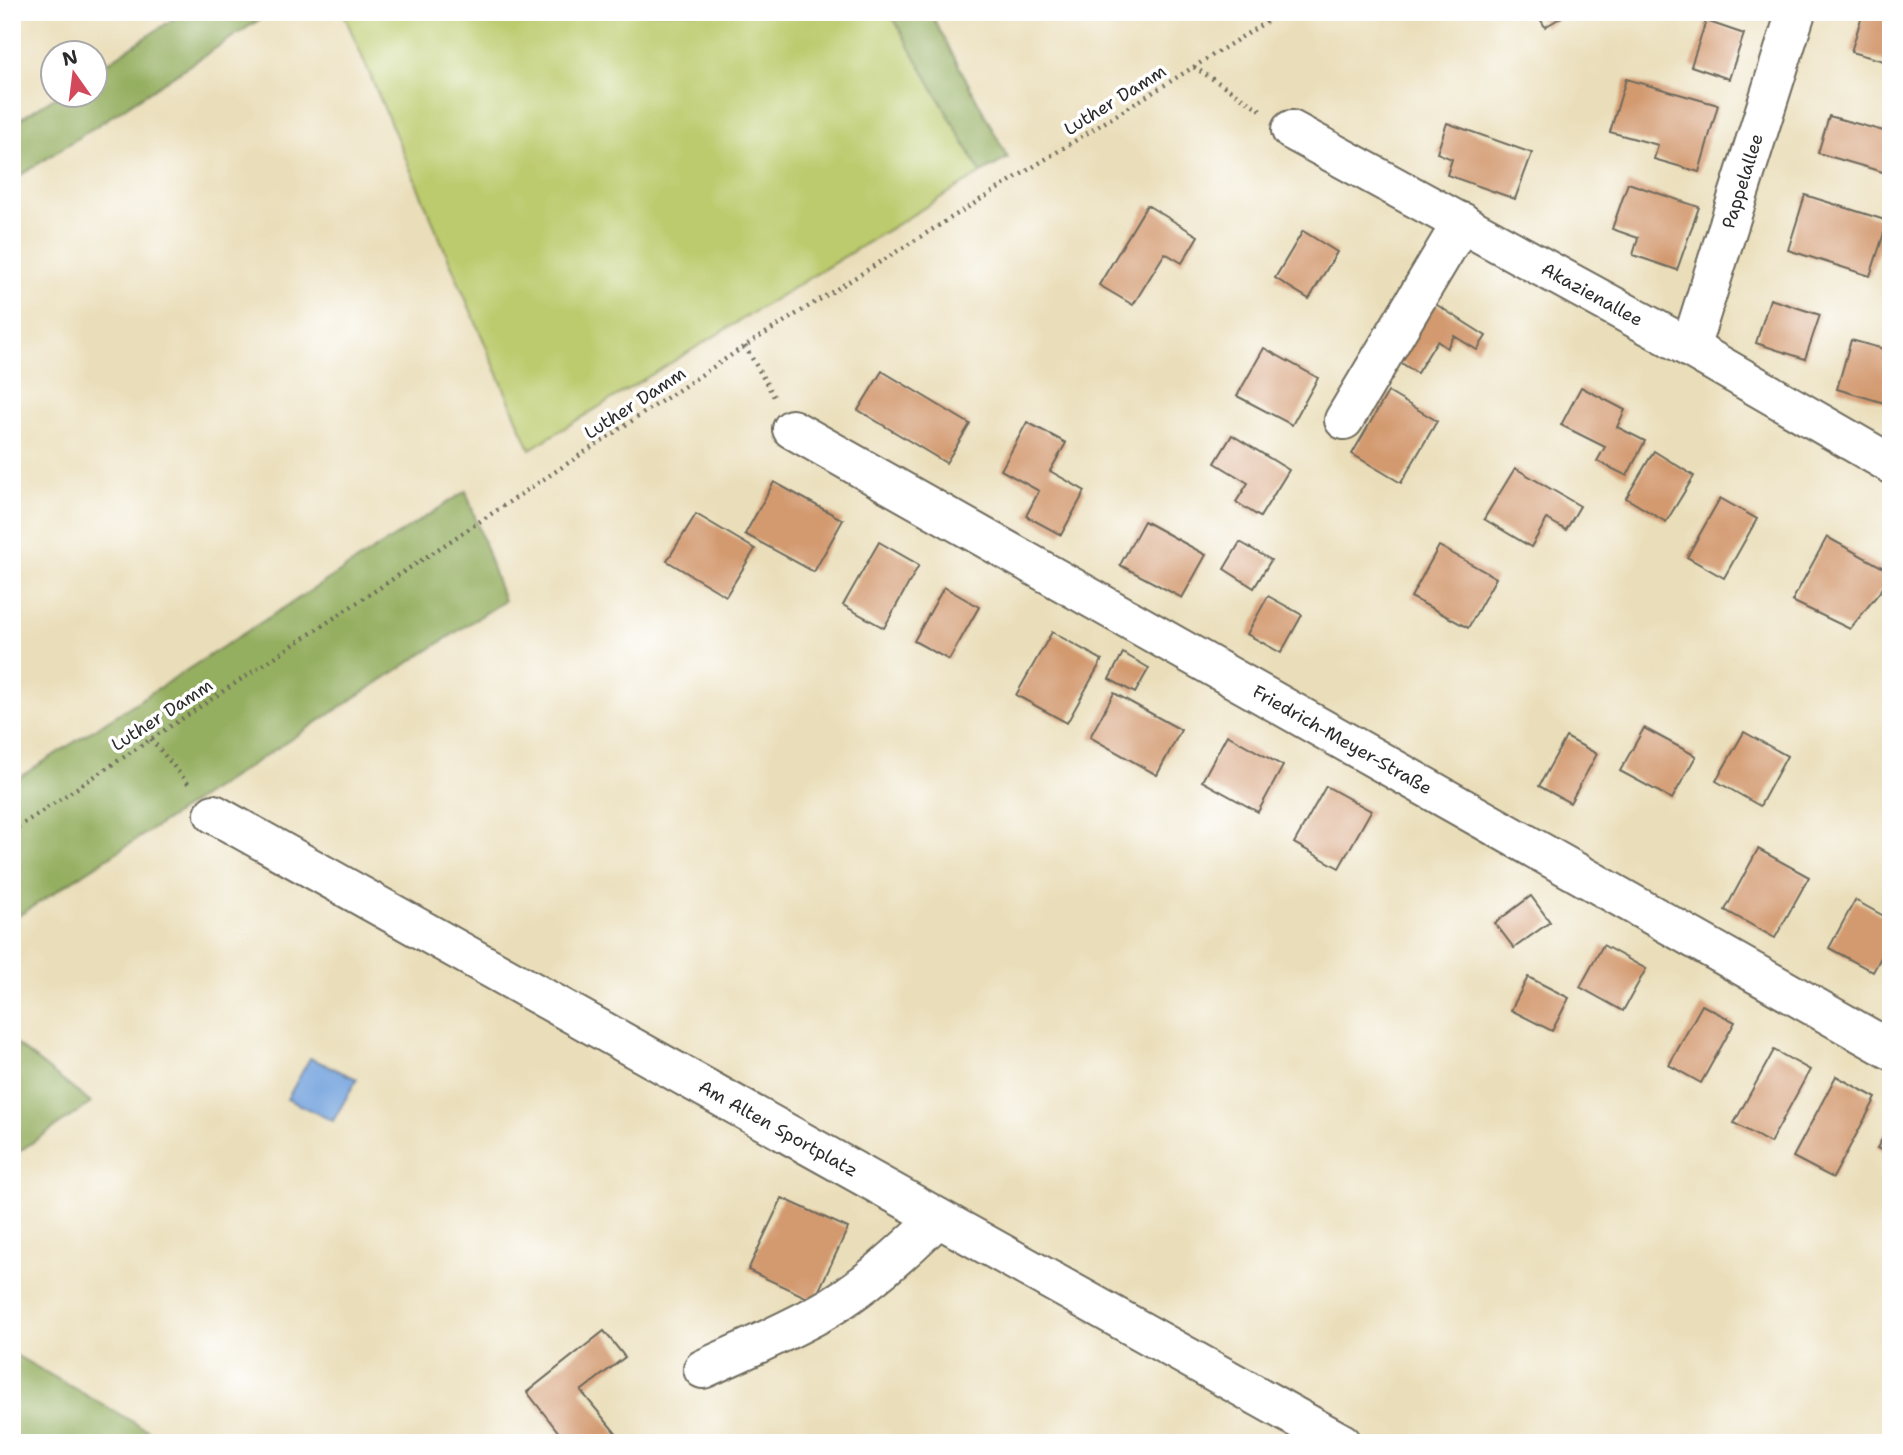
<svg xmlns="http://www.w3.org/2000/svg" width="1903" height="1455" font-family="'Shantell Sans',sans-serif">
  <rect width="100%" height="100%" fill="#fff"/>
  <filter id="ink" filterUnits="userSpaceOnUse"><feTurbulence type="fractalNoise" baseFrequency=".0143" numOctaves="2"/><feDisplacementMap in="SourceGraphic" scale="14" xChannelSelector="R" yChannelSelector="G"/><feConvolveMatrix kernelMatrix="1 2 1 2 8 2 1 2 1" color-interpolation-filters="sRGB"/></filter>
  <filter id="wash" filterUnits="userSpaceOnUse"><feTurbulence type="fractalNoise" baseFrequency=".00686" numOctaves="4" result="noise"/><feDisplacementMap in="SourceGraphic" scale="28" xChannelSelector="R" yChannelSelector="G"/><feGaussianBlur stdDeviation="1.57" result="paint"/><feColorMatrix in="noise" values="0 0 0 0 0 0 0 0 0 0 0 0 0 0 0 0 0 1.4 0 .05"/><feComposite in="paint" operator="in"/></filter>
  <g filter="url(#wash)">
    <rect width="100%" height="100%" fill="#eadeba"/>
    <polygon fill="#bccb6d" stroke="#747b4c" stroke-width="2" points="343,12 890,12 981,173 530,449"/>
    <g fill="#95af60" stroke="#606d46" stroke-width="2">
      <polygon points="184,12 271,12 12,181 12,124 58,95 94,94 95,71"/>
      <polygon points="890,12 930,12 1008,158 981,173"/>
      <polygon points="466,491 504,601 12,920 12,782"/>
      <polygon points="12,1041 91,1103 12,1156"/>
      <polygon points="12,1353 170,1443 12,1443"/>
    </g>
    <polygon fill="#73a3dd" stroke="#4f6784" stroke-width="2" points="310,1058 357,1079 333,1121 287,1099"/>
    <g id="blocks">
      <g fill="#d39a6f">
        <polygon points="1536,12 1570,12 1545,27"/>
        <polygon points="1863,12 1875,12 1891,17 1891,63 1851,52"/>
        <polygon points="1706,21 1744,34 1729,79 1691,66"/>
        <polygon points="1626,79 1718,105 1699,172 1654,159 1658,145 1610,132"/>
        <polygon points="1829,116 1891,133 1891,156 1886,173 1818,153"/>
        <polygon points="1447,123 1532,153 1515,199 1447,175 1452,159 1437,153"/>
        <polygon points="1628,183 1699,207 1677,270 1633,255 1638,238 1612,229"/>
        <polygon points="1805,195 1888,221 1870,276 1788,250"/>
        <polygon points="1147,205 1198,236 1182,263 1165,253 1133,305 1099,285"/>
        <polygon points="1303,231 1337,252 1309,299 1275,278"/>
        <polygon points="1426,298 1486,336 1477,350 1454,336 1447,348 1437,341 1417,373 1389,355"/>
        <polygon points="1770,299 1820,315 1805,359 1756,343"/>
        <polygon points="1851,340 1891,351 1891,405 1837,389"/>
        <polygon points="1264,348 1318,378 1292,425 1237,396"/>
        <polygon points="882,371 970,424 946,463 858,410"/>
        <polygon points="1581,387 1625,410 1617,427 1645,441 1627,476 1597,461 1605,447 1561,425"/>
        <polygon points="1388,392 1437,421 1401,483 1352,454"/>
        <polygon points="1027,422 1066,443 1050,471 1085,491 1061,535 1026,516 1039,491 1001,470"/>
        <polygon points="1232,435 1289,470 1260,517 1236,502 1248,483 1215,463"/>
        <polygon points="1654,451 1694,476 1666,522 1626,498"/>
        <polygon points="1515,468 1580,506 1566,530 1547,519 1531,547 1484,519"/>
        <polygon points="774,482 843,520 814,572 745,534"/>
        <polygon points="1720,498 1757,519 1724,578 1687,557"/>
        <polygon points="696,514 755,549 726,596 667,561"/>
        <polygon points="1144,521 1206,555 1182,598 1120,565"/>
        <polygon points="1827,537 1891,572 1891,578 1850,629 1792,601"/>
        <polygon points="879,542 919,565 884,628 843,605"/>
        <polygon points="1240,542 1271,560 1254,588 1224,569"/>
        <polygon points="1439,546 1496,578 1468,628 1411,597"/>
        <polygon points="944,587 979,607 949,660 914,641"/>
        <polygon points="1268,596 1302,615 1281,653 1247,634"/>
        <polygon points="1052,632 1102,660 1067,723 1016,695"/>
        <polygon points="1123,653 1149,668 1135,693 1109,679"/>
        <polygon points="1114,693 1181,730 1157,775 1090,737"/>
        <polygon points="1644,728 1696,756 1672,799 1620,771"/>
        <polygon points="1744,732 1787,756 1760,806 1716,781"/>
        <polygon points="1227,735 1283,766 1258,812 1202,781"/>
        <polygon points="1566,737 1597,754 1570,803 1539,786"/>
        <polygon points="1326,786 1371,811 1339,868 1294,843"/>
        <polygon points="1758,849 1809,877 1775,938 1725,910"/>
        <polygon points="1531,896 1550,922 1514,948 1495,923"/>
        <polygon points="1855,900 1891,920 1891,939 1873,972 1829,948"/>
        <polygon points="1603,945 1646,969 1623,1011 1580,987"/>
        <polygon points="1528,977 1569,998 1552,1031 1511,1010"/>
        <polygon points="1702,1005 1735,1022 1701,1083 1669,1065"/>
        <polygon points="1774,1050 1810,1070 1770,1143 1734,1123"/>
        <polygon points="1836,1076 1876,1098 1833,1178 1793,1157"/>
        <polygon points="1891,1123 1891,1155 1877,1148"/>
        <polygon points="782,1198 848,1228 814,1301 748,1270"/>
        <polygon points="604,1331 625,1357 581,1391 618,1436 610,1443 567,1443 527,1392"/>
      </g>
    </g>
  </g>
  <g filter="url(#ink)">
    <use href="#blocks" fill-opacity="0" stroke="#6e6a5d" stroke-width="2"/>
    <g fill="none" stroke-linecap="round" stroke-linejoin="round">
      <defs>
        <g id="minor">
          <path id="s1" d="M1291,130L1690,348L1891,464"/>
          <path id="s2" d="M1690,348L1796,12"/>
          <polyline points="1344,420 1462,222"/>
          <path id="s3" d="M792,429L1891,1050"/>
          <path id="s4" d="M214,814L1342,1443"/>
          <path d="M703,1369C742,1351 782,1334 820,1313C862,1290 904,1251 938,1218"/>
        </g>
      </defs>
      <use href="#minor" stroke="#6e6a5d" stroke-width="42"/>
      <g stroke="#6e6a5d" stroke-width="4.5" stroke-dasharray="2 5" stroke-linecap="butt">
        <polyline points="1194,67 1264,112"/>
        <polyline points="745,346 776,400"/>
        <polyline points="151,739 191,787"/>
        <polyline points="12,831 745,346 1282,12"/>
        <polyline points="12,1436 25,1443"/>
      </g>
      <use href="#minor" stroke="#fff" stroke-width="38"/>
    </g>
  </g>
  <g text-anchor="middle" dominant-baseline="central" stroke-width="7" stroke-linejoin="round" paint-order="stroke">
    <g font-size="18" fill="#2b2b2b" stroke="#fff">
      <text transform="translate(1115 100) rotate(-32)">Luther Damm</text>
      <text stroke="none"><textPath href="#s2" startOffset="175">Pappelallee</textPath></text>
      <text stroke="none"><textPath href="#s1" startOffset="343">Akazienallee</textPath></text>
      <text transform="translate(635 403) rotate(-33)">Luther Damm</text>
      <text transform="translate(162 715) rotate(-33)">Luther Damm</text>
      <text stroke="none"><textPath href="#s3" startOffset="632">Friedrich-Meyer-Straße</textPath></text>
      <text stroke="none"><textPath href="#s4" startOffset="646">Am Alten Sportplatz</textPath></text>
    </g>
  </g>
  <rect width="1903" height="1455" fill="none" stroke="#fff" stroke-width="42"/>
  <g transform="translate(74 74) rotate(346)"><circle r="33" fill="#ffffff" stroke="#aaaaaa" stroke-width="2"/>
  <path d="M0-5L12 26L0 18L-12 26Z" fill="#d1495b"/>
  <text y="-10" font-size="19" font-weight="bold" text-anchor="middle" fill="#2b2b2b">N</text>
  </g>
</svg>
